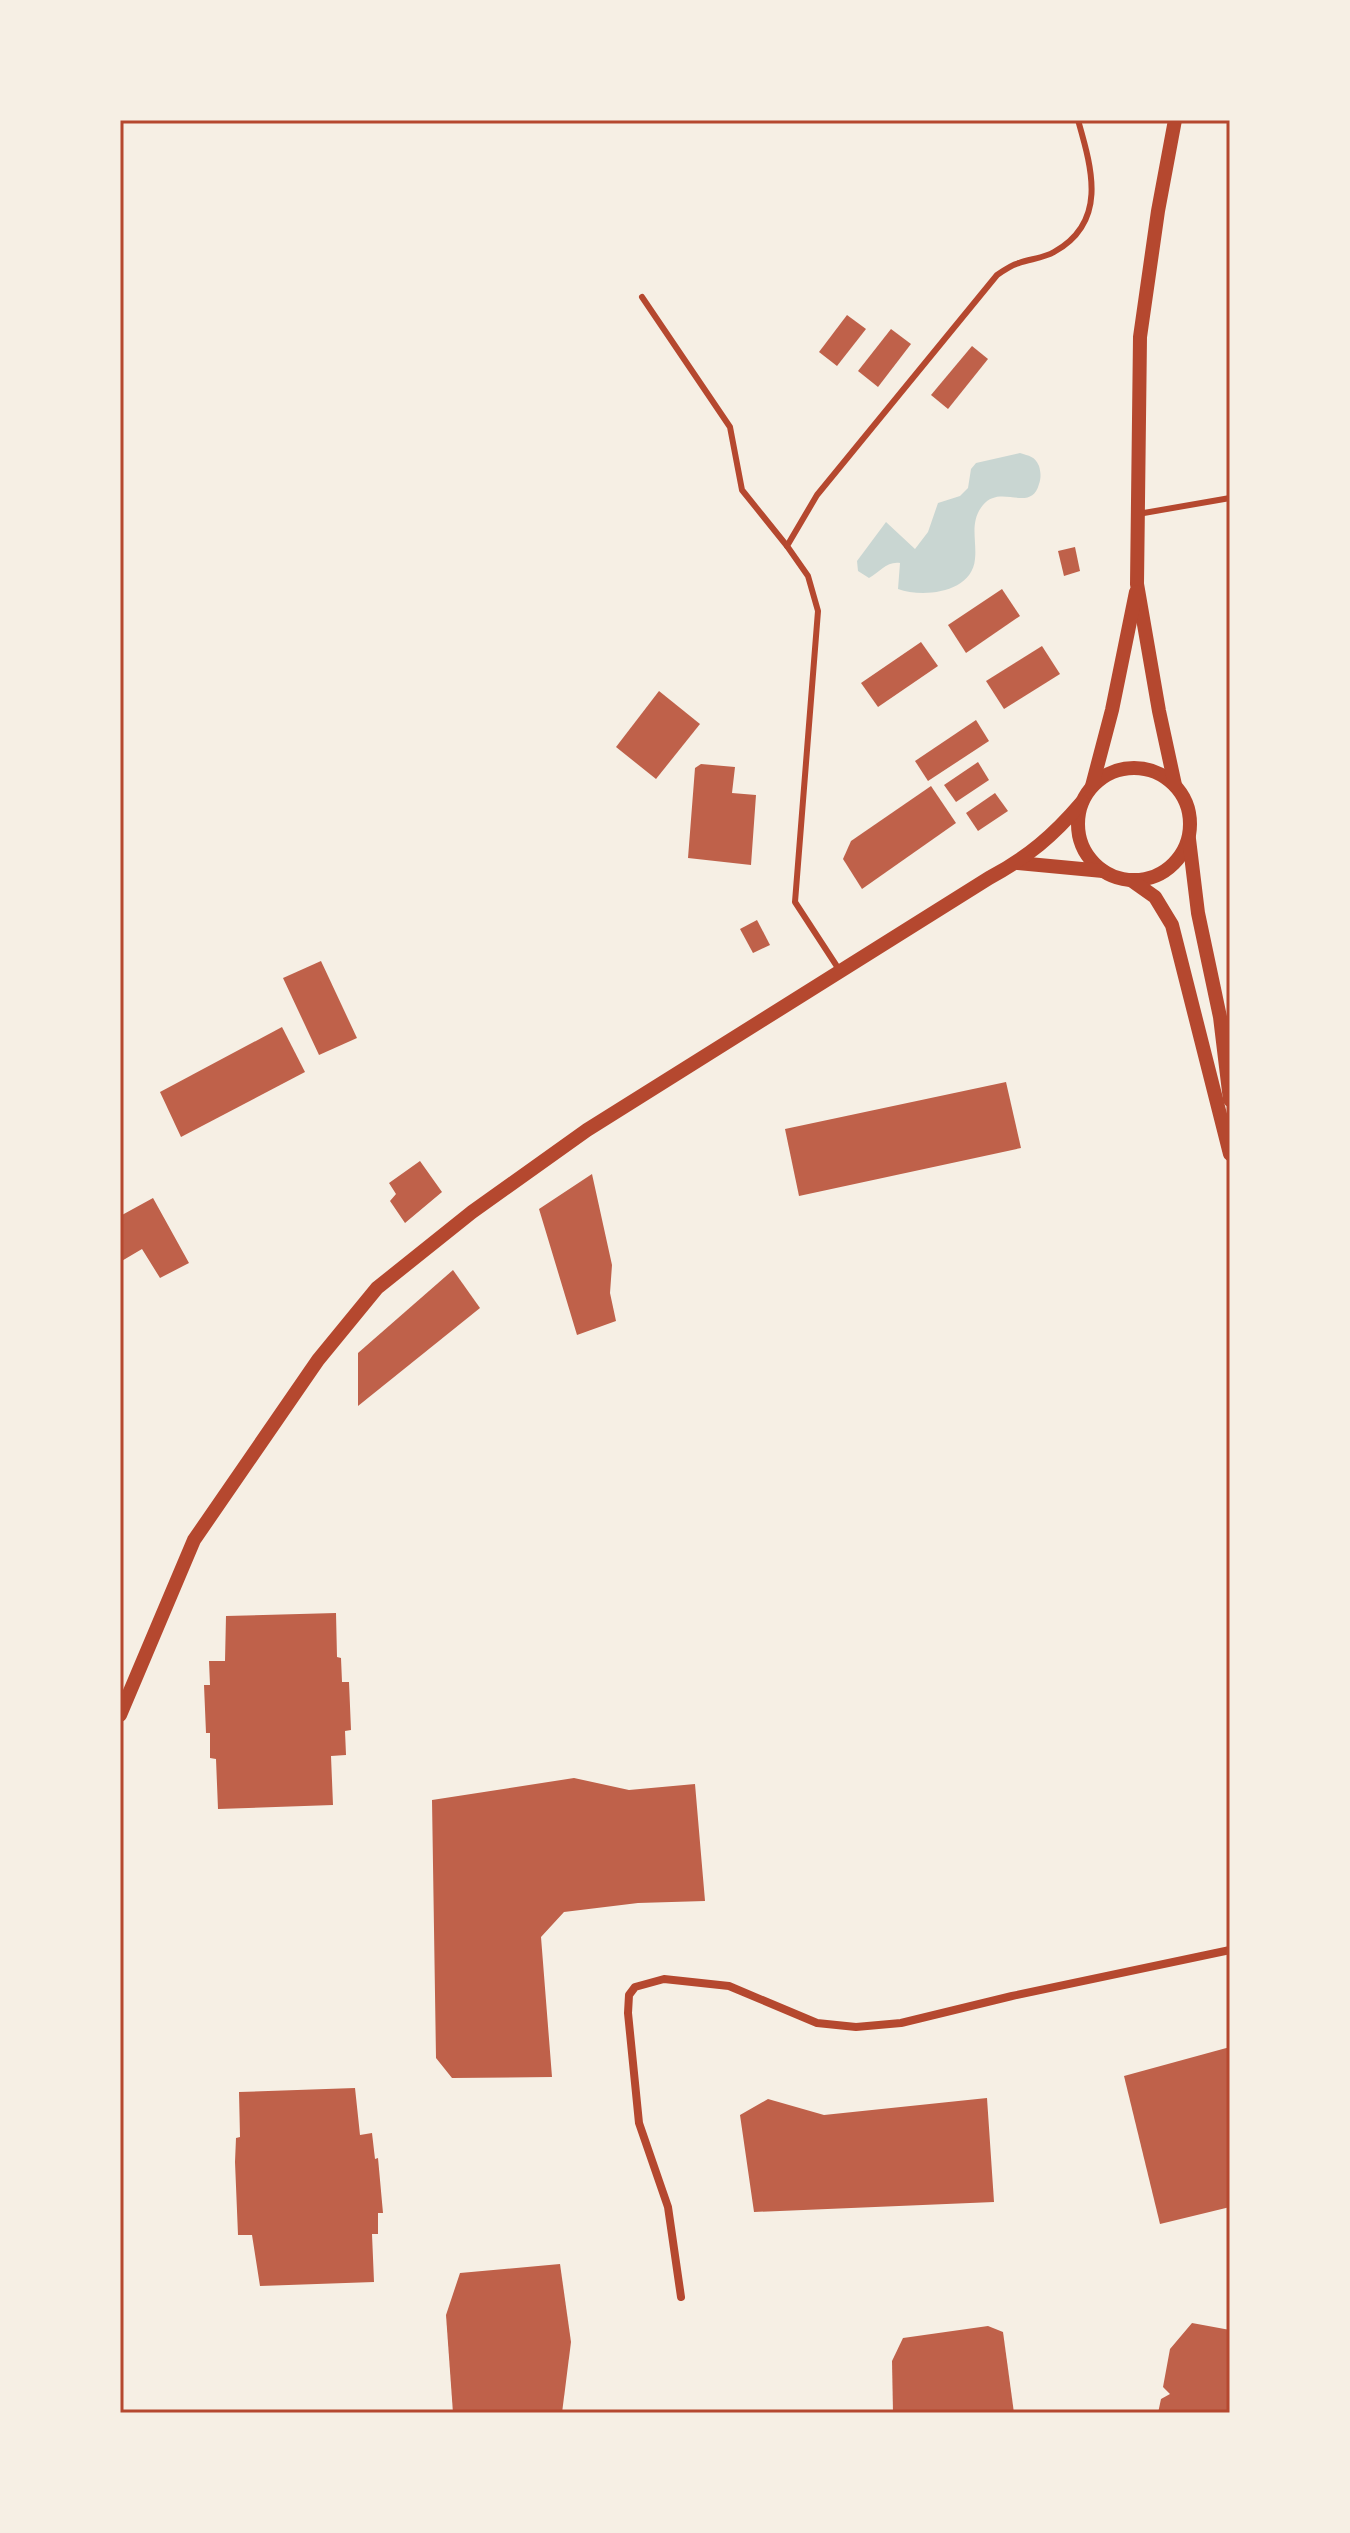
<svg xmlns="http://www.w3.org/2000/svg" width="1350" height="2533" font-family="Karla,sans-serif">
  <rect width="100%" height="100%" fill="#f6efe4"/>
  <path fill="#c9d6d2" d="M1020,453C1029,456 1035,456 1039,466C1041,473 1041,478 1039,484C1031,514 1001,483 983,505C969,522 977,540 975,559C972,593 923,598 898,589L900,563C887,561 880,572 869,578L858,571L857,561L886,522L915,549L928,532L938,503L960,496L968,488L971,469L976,463Z"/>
  <g fill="#bf614a">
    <polygon points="847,315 866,329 837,366 819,352"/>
    <polygon points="891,329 911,344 878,387 858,371"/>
    <polygon points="972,346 988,359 948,409 931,395"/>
    <polygon points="1075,547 1080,571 1064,576 1058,551"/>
    <polygon points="1002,589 1020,616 966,653 948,625"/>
    <polygon points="921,642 938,666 878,707 861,683"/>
    <polygon points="1042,646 1060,674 1004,709 986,681"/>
    <polygon points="659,691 700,724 656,779 616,747"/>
    <polygon points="976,720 989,741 928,781 915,761"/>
    <polygon points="978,762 989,780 956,802 944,785"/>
    <polygon points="701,764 735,767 732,793 756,795 751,865 688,858 695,768"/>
    <polygon points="931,786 956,823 862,889 843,859 851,841"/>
    <polygon points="995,793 1008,811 978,831 966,813"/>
    <polygon points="757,920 770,945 753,953 740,929"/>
    <polygon points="321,961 357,1038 319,1055 283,978"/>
    <polygon points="282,1027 305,1072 181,1137 160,1092"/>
    <polygon points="1006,1082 1021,1148 799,1196 785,1129"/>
    <polygon points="420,1161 442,1192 405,1223 390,1201 396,1194 389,1183"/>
    <polygon points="592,1174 612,1265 610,1293 616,1321 577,1335 539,1209"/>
    <polygon points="153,1198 189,1263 160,1278 142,1249 120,1262 120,1211 122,1215"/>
    <polygon points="453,1270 480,1308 358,1406 358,1353"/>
    <polygon points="336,1613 337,1657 341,1658 342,1682 349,1682 351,1730 345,1731 346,1755 331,1756 333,1805 218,1809 216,1759 210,1758 210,1733 206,1733 204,1685 210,1685 209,1661 225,1661 226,1616"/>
    <polygon points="574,1778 629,1790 695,1784 705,1901 638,1903 564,1912 541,1937 552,2077 452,2078 436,2058 432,1800"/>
    <polygon points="1230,2047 1230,2207 1160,2224 1124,2076"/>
    <polygon points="355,2088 360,2135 372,2133 375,2159 378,2158 383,2213 378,2213 378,2234 372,2234 374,2282 260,2286 252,2235 238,2235 235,2162 236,2138 240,2137 239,2092"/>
    <polygon points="987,2098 994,2202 754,2212 740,2115 768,2099 824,2115"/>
    <polygon points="560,2264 571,2342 562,2413 453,2413 446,2315 460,2273"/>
    <polygon points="1192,2323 1230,2330 1230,2413 1158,2413 1161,2399 1170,2394 1163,2387 1170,2349"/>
    <polygon points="988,2326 1003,2332 1014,2413 893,2413 892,2361 903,2338"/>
  </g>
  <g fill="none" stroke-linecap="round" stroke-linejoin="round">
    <g stroke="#b5482f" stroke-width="6">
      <polyline points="642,297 730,427 742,490 787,546"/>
      <polyline points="1138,514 1230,498"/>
      <path d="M840,971L795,902L818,611L808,576L787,546L817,495L997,275C1004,270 1011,265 1019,263C1030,259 1044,258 1054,252C1108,222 1092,169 1078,120"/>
    </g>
    <polyline stroke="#b5482f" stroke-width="8" points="681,2297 668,2207 639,2123 628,2013 629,1995 635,1987 664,1979 729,1986 817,2023 856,2027 901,2023 1012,1996 1230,1950"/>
    <g stroke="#b5482f" stroke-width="14">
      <circle cx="1134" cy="824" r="56"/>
      <polyline points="1175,785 1159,711 1137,584 1140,337 1158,211 1175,120"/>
      <polyline points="1092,786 1112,710 1136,592"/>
      <polyline points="1189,839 1198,913 1220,1017 1230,1100"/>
      <polyline points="1018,863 1103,871"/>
      <polyline points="1131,880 1155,897 1172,925 1230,1154"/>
      <path d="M120,1715L194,1540L318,1360L377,1288L472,1212L587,1130L989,878C1028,857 1053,836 1082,802"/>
    </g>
  </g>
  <rect width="1350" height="2533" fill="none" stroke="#f6efe4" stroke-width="244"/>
  <rect x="122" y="122" width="1106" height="2289" fill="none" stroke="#b5482f" stroke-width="3"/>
</svg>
